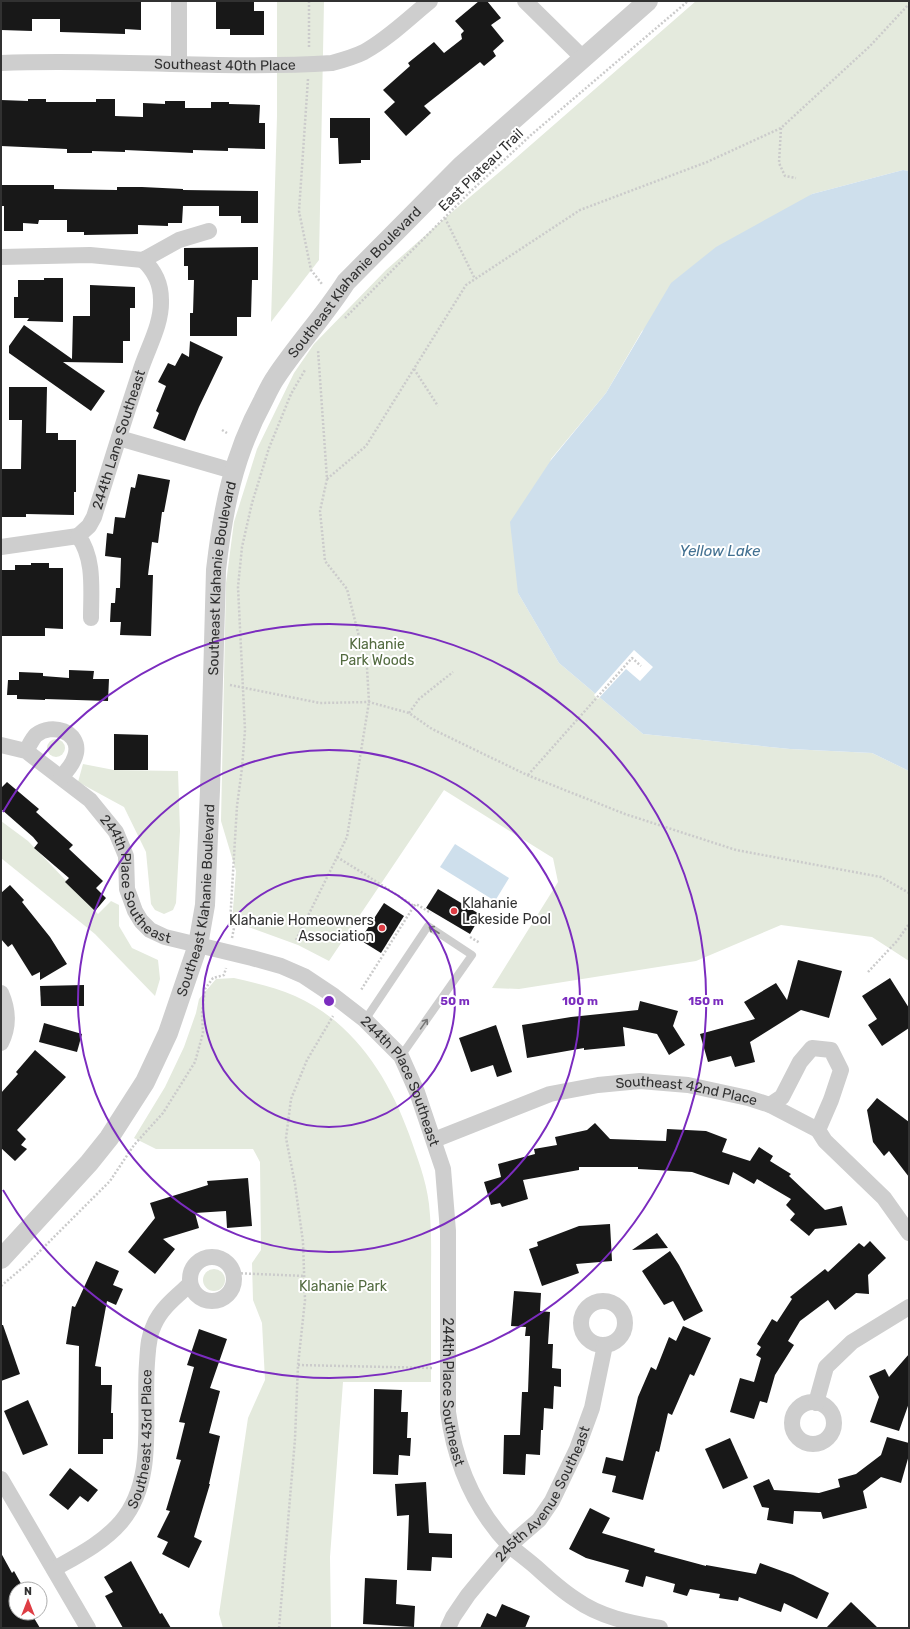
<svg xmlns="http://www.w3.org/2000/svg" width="910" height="1629" font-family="Rubik,sans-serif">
  <rect width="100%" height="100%" fill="#fff"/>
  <g fill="#e4eadd">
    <polygon points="277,1 324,1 319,260 271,322 277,116"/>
    <polygon points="696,1 909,1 909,171 903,170 812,194 642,331 606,393 551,459 518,593 559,663 643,734 790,749 872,753 909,771 909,961 872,937 781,925 696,961 519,989 492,988 558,882 553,858 444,790 329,961 298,945 232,921 236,871 221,821 226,583 234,522 257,449 294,373 314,344 386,270 445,218 509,164"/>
    <circle cx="56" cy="748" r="9"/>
    <polygon points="83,764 114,770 178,771 180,831 176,903 173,910 164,914 155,910 151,904 146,852 124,807 78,782"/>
    <polygon points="1,821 28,841 98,914 111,901 119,905 119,926 132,948 158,960 160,979 155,996 95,934 1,858"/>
    <path d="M234,978C255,983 276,987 295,996C353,1022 388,1076 409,1134C417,1157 426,1179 429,1204C432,1231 431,1258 431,1285C431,1317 431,1350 431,1382H343L330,1557L331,1628H223L219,1614L248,1418L265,1380L262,1323L253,1300L252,1263L261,1250L260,1162L253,1149H156L134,1138L165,1087L184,1047L196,1013L199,999L216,979Z"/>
    <circle cx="214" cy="1280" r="11"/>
  </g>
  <g fill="#cedfec">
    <polygon points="903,170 909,171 909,771 872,753 790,749 643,734 559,663 518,593 510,522 551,460 606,393 671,283 716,247 812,194"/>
    <polygon points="455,844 509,878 495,901 440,867"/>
  </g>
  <polygon fill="#fff" points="634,650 653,667 640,681 626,669 598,699 594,695"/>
  <g fill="#181818">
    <polygon points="1,1 141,1 141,30 125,29 125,34 60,32 60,19 32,19 32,31 1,30"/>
    <polygon points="216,1 254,1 254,11 264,11 264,35 230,35 230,29 216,29"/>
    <polygon points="479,1 487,1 501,18 491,25 504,41 493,51 496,56 484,66 480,62 424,106 431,113 406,136 384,112 395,102 383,90 410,66 408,63 434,42 444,53 462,39 461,34 464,31 455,21"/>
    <polygon points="28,99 46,99 46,102 96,102 96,99 115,99 115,116 143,117 143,103 165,104 165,101 185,101 185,108 211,108 211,102 229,102 229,104 260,105 259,123 265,123 265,149 228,148 228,151 193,150 193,153 125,150 125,152 92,151 92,153 67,153 67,149 1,146 1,100 28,101"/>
    <polygon points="330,118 370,118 370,160 361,160 361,163 339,164 338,138 330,138"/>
    <polygon points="1,185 54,185 54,189 117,190 117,187 142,187 183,189 183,190 258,191 258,223 241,223 241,216 219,216 219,206 183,206 182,223 168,223 168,226 138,225 138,234 84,235 84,232 67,232 67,220 39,220 38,224 23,223 23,231 4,231 4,206 1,206"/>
    <polygon points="258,247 258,280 252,280 251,317 237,317 237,336 190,336 190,313 193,313 194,280 188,280 188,266 184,266 184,248"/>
    <polygon points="44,278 63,278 63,322 27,321 29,318 14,318 14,297 18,297 18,280 44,280"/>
    <polygon points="90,285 135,287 135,308 130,308 130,341 123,341 123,363 63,362 105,391 91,411 9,353 9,346 24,325 72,359 73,316 90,316"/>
    <polygon points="190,341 223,357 199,407 185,441 153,428 159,413 156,411 166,386 158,382 168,363 175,366 182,353 189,357"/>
    <polygon points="9,387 47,387 46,433 58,433 58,440 76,440 76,492 74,492 74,515 26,514 26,517 1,517 1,469 21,469 22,420 9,420"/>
    <polygon points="138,474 170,480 164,512 162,512 158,543 152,542 148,575 153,575 151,636 120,635 121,622 110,622 111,603 115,603 116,588 120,588 121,558 105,556 107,533 113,534 115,517 125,518 131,487 135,488"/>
    <polygon points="31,563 49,563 49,568 63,568 63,629 45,628 45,636 2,636 2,570 15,570 15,565 31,565"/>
    <polygon points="69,670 94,671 93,679 109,679 108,701 45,699 45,700 17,699 17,695 7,695 8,680 19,680 19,672 43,673 43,676 69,678"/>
    <polygon points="114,734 148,735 148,770 114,770"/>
    <polygon points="7,782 39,809 36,812 73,845 69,849 103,881 96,888 106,898 95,911 65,882 69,878 34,848 38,843 33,837 1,809 1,788"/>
    <polygon points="10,885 24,900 22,902 50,937 67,964 40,980 40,972 32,976 12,944 8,947 1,939 1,893"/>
    <polygon points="438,889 481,915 470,934 426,908"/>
    <polygon points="384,903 404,916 381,953 360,940"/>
    <polygon points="798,960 842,971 829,1018 801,1010 750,1042 755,1062 735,1067 731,1056 708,1062 700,1034 755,1019 744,1002 776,983 787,1000"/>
    <polygon points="890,978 909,1008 909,1028 882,1046 868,1025 877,1019 862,996"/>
    <polygon points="84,985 84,1006 41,1006 40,986"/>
    <polygon points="640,1001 678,1011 673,1026 685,1045 669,1055 657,1034 623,1027 625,1046 584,1050 584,1048 527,1058 522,1025 571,1017 638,1010"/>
    <polygon points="44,1023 82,1034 77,1052 39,1042"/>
    <polygon points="496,1025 512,1072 497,1077 493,1065 471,1072 459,1038"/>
    <polygon points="35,1050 66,1077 17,1130 26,1139 21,1145 27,1149 15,1161 1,1148 1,1093 18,1074 16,1072"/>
    <polygon points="877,1098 909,1122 909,1177 889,1151 884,1156 873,1142 867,1110"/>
    <polygon points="595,1123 610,1139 666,1141 667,1129 706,1131 727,1139 722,1152 750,1161 759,1147 773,1156 770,1161 791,1174 789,1176 825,1210 842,1206 847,1225 815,1229 809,1236 790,1220 795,1214 786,1205 791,1199 757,1179 754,1184 733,1172 729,1185 692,1172 638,1169 638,1167 579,1167 579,1170 523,1180 528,1199 502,1207 500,1203 491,1205 484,1182 501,1177 498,1164 535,1154 534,1149 557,1145 555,1137 587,1130"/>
    <polygon points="248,1178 252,1226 227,1228 226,1211 195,1213 199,1228 163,1239 175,1249 155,1274 128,1252 155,1218 150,1203 208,1185 207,1181"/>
    <polygon points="610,1224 612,1261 576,1264 579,1273 542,1286 529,1249 538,1246 537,1242 579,1226"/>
    <polygon points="657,1233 668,1248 632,1250"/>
    <polygon points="870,1241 886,1258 868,1275 869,1294 856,1293 835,1310 828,1300 800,1321 788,1341 794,1345 775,1375 767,1403 760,1401 754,1419 730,1412 740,1378 754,1382 761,1358 756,1355 761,1347 757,1344 772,1319 777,1322 792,1299 790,1297 825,1269 828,1272 859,1243 864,1247"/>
    <polygon points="670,1251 679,1265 703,1311 684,1321 673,1301 664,1305 642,1271"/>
    <polygon points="96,1261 119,1271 113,1285 123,1289 116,1305 107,1301 95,1366 101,1367 101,1385 112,1385 111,1413 113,1413 113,1439 103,1439 103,1454 78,1454 79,1346 66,1344 72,1306 75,1307"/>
    <polygon points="514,1291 541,1293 540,1311 550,1312 548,1344 553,1344 552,1368 561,1369 561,1387 554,1386 553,1409 544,1408 543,1430 541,1430 540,1455 526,1454 525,1475 503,1474 504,1435 520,1435 522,1392 528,1392 530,1336 525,1336 526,1327 511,1326"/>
    <polygon points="1,1325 3,1325 20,1374 1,1381"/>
    <polygon points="683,1326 711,1338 694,1376 690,1374 672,1415 668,1413 659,1452 656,1451 643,1500 612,1492 616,1476 602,1473 606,1457 623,1461 638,1397 651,1367 656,1370 669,1337 676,1341"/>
    <polygon points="199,1329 227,1339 210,1388 220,1391 209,1433 220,1436 209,1484 210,1484 194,1537 202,1541 189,1568 162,1554 168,1542 157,1537 170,1511 166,1510 181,1460 176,1459 185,1423 179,1422 194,1367 187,1365"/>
    <polygon points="909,1354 909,1403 899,1431 870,1422 879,1397 869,1376 885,1369 889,1377"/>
    <polygon points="374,1389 402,1390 401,1412 408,1412 407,1438 411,1438 410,1456 399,1455 398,1475 373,1474"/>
    <polygon points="28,1400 48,1445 23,1455 4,1411"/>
    <polygon points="887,1437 909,1443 909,1455 901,1483 881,1477 863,1491 867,1508 823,1519 821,1512 794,1511 793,1524 767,1520 769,1508 762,1507 753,1486 769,1479 774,1490 819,1493 840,1487 838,1479 856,1474 881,1455"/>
    <polygon points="730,1438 748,1478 723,1489 705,1449"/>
    <polygon points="70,1468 98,1490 88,1502 80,1496 68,1510 49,1495"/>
    <polygon points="426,1482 429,1533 452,1534 452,1558 432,1557 431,1571 407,1570 409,1515 397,1516 395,1484"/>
    <polygon points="590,1508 610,1518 602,1533 655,1549 654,1552 706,1566 706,1565 756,1574 760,1563 793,1575 829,1593 817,1619 784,1603 781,1612 739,1597 738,1601 719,1598 720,1594 690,1589 687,1596 673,1592 675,1584 646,1576 643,1587 625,1582 629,1570 586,1558 569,1549"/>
    <polygon points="1,1553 12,1573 14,1571 24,1589 16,1589 16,1613 31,1613 40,1628 1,1628"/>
    <polygon points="131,1561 160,1614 162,1613 171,1628 123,1628 105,1596 113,1592 104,1577"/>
    <polygon points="365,1578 397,1580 396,1604 415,1606 414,1627 363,1624"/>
    <polygon points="851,1602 878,1628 826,1628"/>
    <polygon points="502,1604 530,1616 525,1628 480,1628 487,1613 496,1617"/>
  </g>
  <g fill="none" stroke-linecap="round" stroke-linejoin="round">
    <g stroke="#cbcbcb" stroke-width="2.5" stroke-dasharray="2 2" stroke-linecap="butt">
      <polyline points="309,1 309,48"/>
      <polyline points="308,79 299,211 311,270 322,284"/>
      <polyline points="781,128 779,163 785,176 796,178"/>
      <polyline points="445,218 475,279"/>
      <polyline points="345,318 471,191 531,135 688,1"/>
      <polyline points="414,369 438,406"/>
      <polyline points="222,430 227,433"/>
      <polyline points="327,479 366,446 466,285 580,210 707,162 781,128 870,46 909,4"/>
      <polyline points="230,685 320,703 369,702 409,713 432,729 527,775 625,814 736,850 881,877 909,893"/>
      <polyline points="409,713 419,699 453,672"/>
      <polyline points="528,775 632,658 641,666"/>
      <polyline points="337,857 366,875 414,906 361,990"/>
      <polyline points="414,906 416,904 431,913"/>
      <polyline points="470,937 480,943"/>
      <polyline points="232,938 234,928 230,923 237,806 242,768 245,730 238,587 242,547 252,503 269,448 291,394 305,370"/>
      <polyline points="296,940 347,837 369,702 367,668 347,589 325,561 320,511 327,479 318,350"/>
      <polyline points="868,972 897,941 909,924"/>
      <polyline points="233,1273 304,1276"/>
      <polyline points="1,1286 27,1264 110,1181 134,1145 163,1113 195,1062 203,1033 202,1013 205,989 213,978 224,975 226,968"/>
      <polyline points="298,1365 432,1368"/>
      <polyline points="279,1628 295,1439 298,1365 305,1300 303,1242 295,1184 286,1138 291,1099 307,1060 333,1016"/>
    </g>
    <polyline stroke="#cecece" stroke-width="8" points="365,1020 428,926 472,955 401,1056"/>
    <g stroke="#cecece" stroke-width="16">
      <polyline points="179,1 179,64"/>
      <polyline points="525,1 583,58"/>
      <path id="s1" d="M1,63C111,58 222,70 332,63C343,60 354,57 364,52C388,39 409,18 430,1"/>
      <polyline points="1,257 90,255 143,260 179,240 209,231"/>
      <polyline points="119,438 233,471"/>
      <polyline points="1,547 78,536"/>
      <path id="s2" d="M91,618C91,591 95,558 78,536L89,526L94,517C109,469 124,420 140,372C147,349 162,325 161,300C161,283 155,271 143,260"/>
      <path id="s3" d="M1,745L26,751L90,800L116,832L126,856L127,889L135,911L141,921L150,930L165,937L252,958L281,966L304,976L334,996L365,1020L401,1056L417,1092L443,1169L448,1231V1412C455,1463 473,1507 509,1545C518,1553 528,1560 537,1568C549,1579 561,1590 575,1599C600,1617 630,1623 660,1628"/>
      <path d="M26,751C29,746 32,739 36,735C52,722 80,732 76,753C74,763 68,770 61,777"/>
      <path d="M1,993C8,1009 9,1027 1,1043"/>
      <polyline points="770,1105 782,1097 800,1062 812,1048 831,1050 841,1070 831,1100 818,1130"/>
      <path id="s4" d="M434,1140L550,1094L598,1085L640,1081L688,1085L748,1098L770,1105L818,1130L825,1141L884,1198L909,1233"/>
      <circle cx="212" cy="1279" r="22"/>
      <circle cx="603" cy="1323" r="22"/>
      <circle cx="813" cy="1423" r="21"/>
      <polyline points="816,1403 826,1367 852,1342 909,1307"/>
      <polyline points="1,1479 88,1628"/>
      <path id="s5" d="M54,1569C77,1556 103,1543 121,1522C157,1480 143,1415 147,1363C148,1350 148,1337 154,1325C161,1308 177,1296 190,1284"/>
      <path id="s6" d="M448,1628L453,1617L468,1595L482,1578L510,1545L539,1520L552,1501L577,1449L592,1408L605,1345"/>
    </g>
    <path stroke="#cecece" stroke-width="20" id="s7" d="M1,1259L89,1163L109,1138L145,1082L168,1033L198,945L205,905L210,790L216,570C223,509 233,456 263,401C267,393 271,384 276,377C298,344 325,315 346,282L461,166L648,1"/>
  </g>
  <defs><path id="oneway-shaft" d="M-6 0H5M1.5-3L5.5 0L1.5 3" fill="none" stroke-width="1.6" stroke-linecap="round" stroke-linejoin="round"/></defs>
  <g stroke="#787878">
    <use href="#oneway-shaft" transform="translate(434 930) rotate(-147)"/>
    <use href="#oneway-shaft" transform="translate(424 1024) rotate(-55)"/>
  </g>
  <g fill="none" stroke="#7b2cbf" stroke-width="2">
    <circle cx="329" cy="1001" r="126"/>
    <circle cx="329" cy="1001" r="251"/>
    <path d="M3 812A377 377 0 1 1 3 1190"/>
  </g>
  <g fill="#de3d44" stroke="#fff" stroke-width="1.5">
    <circle cx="454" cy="911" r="4"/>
    <circle cx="382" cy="928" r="4"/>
  </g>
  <g text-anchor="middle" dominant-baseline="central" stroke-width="4" stroke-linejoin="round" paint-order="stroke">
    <g font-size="14" fill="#313131" stroke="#fff">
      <text stroke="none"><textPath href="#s1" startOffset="224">Southeast 40th Place</textPath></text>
      <text transform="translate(481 170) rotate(-44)">East Plateau Trail</text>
      <text stroke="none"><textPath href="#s7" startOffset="1079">Southeast Klahanie Boulevard</textPath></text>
      <text stroke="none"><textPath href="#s2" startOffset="191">244th Lane Southeast</textPath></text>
      <text stroke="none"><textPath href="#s7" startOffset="744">Southeast Klahanie Boulevard</textPath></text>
      <text stroke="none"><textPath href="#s3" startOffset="202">244th Place Southeast</textPath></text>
      <text stroke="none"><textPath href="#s7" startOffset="420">Southeast Klahanie Boulevard</textPath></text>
      <text stroke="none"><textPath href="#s3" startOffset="563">244th Place Southeast</textPath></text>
      <text stroke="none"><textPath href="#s4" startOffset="263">Southeast 42nd Place</textPath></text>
      <text stroke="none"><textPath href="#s3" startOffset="886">244th Place Southeast</textPath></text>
      <text stroke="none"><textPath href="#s5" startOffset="170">Southeast 43rd Place</textPath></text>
      <text stroke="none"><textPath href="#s6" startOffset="166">245th Avenue Southeast</textPath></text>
    </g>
    <g font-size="14" fill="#536b40" stroke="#fff">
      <text x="377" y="644">Klahanie<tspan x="377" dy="16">Park Woods</tspan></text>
      <text x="343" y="1286">Klahanie Park</text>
    </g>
    <g font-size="14" fill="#313131" stroke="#fff" text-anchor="start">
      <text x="462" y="903">Klahanie<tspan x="462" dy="16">Lakeside Pool</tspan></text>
      <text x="374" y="920" text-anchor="end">Klahanie Homeowners<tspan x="374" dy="16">Association</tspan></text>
    </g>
    <g font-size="15" font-style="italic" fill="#427091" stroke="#fff">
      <text x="720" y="551">Yellow Lake</text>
    </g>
  </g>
  <circle cx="329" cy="1001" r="6" fill="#7b2cbf" stroke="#fff" stroke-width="2"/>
  <g font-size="12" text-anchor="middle" font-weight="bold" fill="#7b2cbf" stroke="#fff" stroke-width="4" stroke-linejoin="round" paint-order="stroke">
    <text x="455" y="1005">50 m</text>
    <text x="580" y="1005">100 m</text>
    <text x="706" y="1005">150 m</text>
  </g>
  <rect width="910" height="1629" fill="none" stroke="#313131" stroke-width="4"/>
  <g transform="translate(28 1601)"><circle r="19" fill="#ffffff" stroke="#adadad"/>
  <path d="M0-3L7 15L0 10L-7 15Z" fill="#de3d44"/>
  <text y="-6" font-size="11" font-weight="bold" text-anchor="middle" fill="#313131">N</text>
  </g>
</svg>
